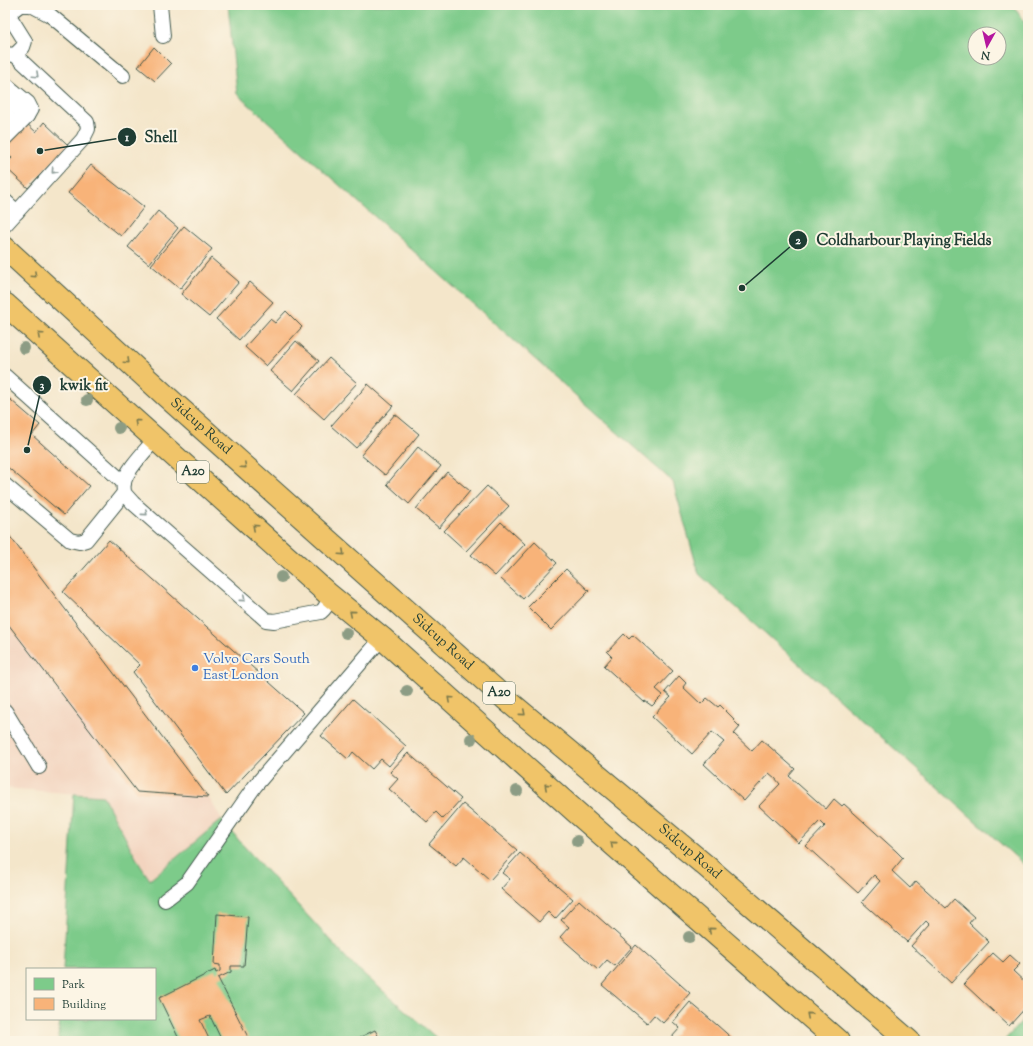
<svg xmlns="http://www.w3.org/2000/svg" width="1033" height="1046" font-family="'Sorts Mill Goudy',serif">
  <rect width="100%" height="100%" fill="#fcf5e5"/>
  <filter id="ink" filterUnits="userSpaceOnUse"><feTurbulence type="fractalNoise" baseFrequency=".025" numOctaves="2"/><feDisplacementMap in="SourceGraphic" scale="8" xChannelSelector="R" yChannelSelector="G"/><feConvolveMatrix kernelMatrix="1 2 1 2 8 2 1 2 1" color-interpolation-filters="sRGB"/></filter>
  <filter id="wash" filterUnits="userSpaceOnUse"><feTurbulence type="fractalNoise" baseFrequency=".012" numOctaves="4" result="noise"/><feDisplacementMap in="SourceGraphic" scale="16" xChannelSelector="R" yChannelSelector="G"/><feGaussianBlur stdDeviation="0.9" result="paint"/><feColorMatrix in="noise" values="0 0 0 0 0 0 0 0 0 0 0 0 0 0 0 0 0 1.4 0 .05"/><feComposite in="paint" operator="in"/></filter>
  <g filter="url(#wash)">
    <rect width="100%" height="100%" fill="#f4e6ca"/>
    <polygon fill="#f3d4bf" points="5,533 208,797 222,819 150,880 140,865 103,796 5,788"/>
    <g fill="#7dcb8a" stroke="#4e845f" fill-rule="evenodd">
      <path d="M228,5H1013L1028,28V868L699,574L673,482L237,94ZM975,34H999V58H975Z"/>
      <polygon points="74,794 103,796 140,865 150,880 222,819 241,843 350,962 440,1041 58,1041 60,1019 155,1019 155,969 63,969"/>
      <polygon points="1028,1014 1028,1041 1004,1041"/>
    </g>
    <g id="blocks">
      <g fill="#f8b379">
        <polygon points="154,47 171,64 155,81 138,67"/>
        <polygon points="5,76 28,97 14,112 36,132 44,122 68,145 28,188 5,167 5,165 12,158 5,152"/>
        <polygon points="91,165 144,207 121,236 68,193"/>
        <polygon points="158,211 178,228 149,264 128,247"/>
        <polygon points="184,226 212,249 180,289 151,265"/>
        <polygon points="211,258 239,282 209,317 181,294"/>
        <polygon points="250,282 273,302 239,340 216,319"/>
        <polygon points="286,311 302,327 266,366 245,347 270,319 275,323"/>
        <polygon points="296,341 319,361 293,391 270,371"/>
        <polygon points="329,358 357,383 324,419 296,394"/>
        <polygon points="368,384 393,406 356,448 331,426"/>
        <polygon points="5,395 40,425 32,435 89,486 64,515 5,465"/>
        <polygon points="395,414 419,434 385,475 361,455"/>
        <polygon points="418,447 441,466 409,504 387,484"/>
        <polygon points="447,472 470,491 439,528 416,509"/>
        <polygon points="487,486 509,506 466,551 444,531"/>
        <polygon points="501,522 525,544 495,576 471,555"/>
        <polygon points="5,530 208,797 137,792 5,620"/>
        <polygon points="109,540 304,713 226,795 133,672 140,665 63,592"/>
        <polygon points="535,542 557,563 523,599 501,579"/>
        <polygon points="566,569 589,591 551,630 528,607"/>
        <polygon points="624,634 629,639 633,635 673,671 656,689 663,695 652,706 645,701 644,702 604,666 612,657 607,652"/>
        <polygon points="679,676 686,683 683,687 701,704 707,698 718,707 720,705 734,719 733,720 740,727 734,734 752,751 762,740 795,769 789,776 826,809 834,799 842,806 844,804 896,851 903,858 892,871 910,888 916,881 946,908 954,899 974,917 969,923 989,942 951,983 911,946 930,925 926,921 907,942 862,902 880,881 874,875 858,893 806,846 825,826 820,821 799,843 759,806 780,784 775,778 769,773 744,801 704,764 724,742 712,732 692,754 652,717 671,697 665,692"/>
        <polygon points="353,699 406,746 389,766 381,759 372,769 353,752 348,759 321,736"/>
        <polygon points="408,753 461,799 443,819 436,812 427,822 389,789 398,779 390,772"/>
        <polygon points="463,804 517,850 490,880 464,857 456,866 429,844"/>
        <polygon points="520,853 573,899 555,919 548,912 539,922 501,889 510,879 502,873"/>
        <polygon points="579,900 632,947 615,966 607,960 598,970 560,937 569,927 561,920"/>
        <polygon points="217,914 248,917 244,966 231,966 231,972 218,978 250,1041 222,1041 210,1016 200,1020 210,1041 180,1041 159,998 215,970 216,973 220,971 220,965 214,964"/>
        <polygon points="636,945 690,993 663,1023 654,1015 647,1023 602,985"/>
        <polygon points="993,953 1003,962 1010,955 1020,964 1013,971 1028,985 1028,1005 1009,1026 964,984"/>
        <polygon points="690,1002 717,1025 735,1041 674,1041 671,1038 680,1028 673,1022"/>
        <polygon points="375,1030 381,1041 352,1041"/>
      </g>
    </g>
  </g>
  <g filter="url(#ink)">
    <use href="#blocks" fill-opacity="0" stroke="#3f564a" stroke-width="1"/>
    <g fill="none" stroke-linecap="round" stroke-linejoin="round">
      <defs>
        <g id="lane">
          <polyline points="160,5 163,36"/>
          <polyline points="5,54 15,55 87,122 88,129 83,139 5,225"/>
          <polyline points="15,55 23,47 25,41 10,17 12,11 20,5 31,5 50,15 123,76"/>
          <polyline points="5,84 28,103 31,109 27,116 5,138"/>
          <polyline points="5,98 27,116"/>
          <polyline points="5,115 18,126"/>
          <polyline points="5,201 17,212"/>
          <polyline points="5,376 124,483"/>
          <path d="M156,438C148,448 125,471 124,483C123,486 124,490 124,493L133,503L266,620L274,621L321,612C328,606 328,601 327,593"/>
          <polyline points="5,485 70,540 79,542 86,540 124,493"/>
          <polyline points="5,711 39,767"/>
          <polyline points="165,900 187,883 255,786 382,638"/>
        </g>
        <g id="highway">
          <path id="s1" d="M5,248L167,397L508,701L706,866L909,1041"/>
          <polyline points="5,304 327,593 382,638 576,812 838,1041"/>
        </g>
      </defs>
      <use href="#lane" stroke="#3f564a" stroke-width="16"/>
      <use href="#highway" stroke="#3f564a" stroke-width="24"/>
      <use href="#lane" stroke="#fff" stroke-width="14"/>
      <use href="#highway" stroke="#f0c469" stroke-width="22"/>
    </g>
    <g fill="#8c9c84">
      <circle cx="24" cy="348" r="6"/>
      <circle cx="87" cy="400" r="6"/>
      <circle cx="119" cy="428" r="6"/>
      <circle cx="281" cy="577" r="6"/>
      <circle cx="346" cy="633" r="6"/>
      <circle cx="407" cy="691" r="6"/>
      <circle cx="471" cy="739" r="6"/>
      <circle cx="517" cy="791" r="6"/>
      <circle cx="577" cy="841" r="6"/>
      <circle cx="689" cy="937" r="6"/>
    </g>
    <defs><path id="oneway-chevron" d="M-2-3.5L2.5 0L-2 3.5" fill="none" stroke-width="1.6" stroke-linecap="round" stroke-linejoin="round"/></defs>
    <g stroke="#8f9e9a">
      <use href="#oneway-chevron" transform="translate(36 75) rotate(43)"/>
      <use href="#oneway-chevron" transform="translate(54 171) rotate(132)"/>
      <use href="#oneway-chevron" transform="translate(145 513) rotate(41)"/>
      <use href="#oneway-chevron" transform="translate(243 599) rotate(41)"/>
    </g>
    <g stroke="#7d7a4c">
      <use href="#oneway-chevron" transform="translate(34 275) rotate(43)"/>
      <use href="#oneway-chevron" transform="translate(40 335) rotate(-138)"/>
      <use href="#oneway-chevron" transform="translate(127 361) rotate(43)"/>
      <use href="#oneway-chevron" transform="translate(137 422) rotate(-138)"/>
      <use href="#oneway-chevron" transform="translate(244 466) rotate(42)"/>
      <use href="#oneway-chevron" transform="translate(255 527) rotate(-138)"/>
      <use href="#oneway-chevron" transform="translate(342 553) rotate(42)"/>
      <use href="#oneway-chevron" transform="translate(352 613) rotate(-140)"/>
      <use href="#oneway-chevron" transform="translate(450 699) rotate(-138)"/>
      <use href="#oneway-chevron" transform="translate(523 713) rotate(40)"/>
      <use href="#oneway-chevron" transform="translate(547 786) rotate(-138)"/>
      <use href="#oneway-chevron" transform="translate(613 844) rotate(-139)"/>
      <use href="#oneway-chevron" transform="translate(711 930) rotate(-139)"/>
      <use href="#oneway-chevron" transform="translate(809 1015) rotate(-139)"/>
    </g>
  </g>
  <circle fill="#3f7fe0" stroke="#fcf5e5" stroke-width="1.5" cx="195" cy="668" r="4"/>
  <g text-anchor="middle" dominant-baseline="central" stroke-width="4" stroke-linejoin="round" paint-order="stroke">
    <g fill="#fcf5e5" stroke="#617469" stroke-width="1">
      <rect x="177" y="461" width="32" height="22" rx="3"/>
      <rect x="483" y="682" width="32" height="22" rx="3"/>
    </g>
    <g font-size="13" font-weight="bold" fill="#1f3d34">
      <text x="193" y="472">A20</text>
      <text x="499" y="693">A20</text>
    </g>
    <g font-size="14" fill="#1f3d34" stroke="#fcf5e5">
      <text stroke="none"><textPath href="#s1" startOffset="265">Sidcup Road</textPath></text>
      <text stroke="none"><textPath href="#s1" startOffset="589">Sidcup Road</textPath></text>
      <text stroke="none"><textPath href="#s1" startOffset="913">Sidcup Road</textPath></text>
    </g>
    <g font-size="14" fill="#366cbe" stroke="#fcf5e5" text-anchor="start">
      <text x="203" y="660">Volvo Cars South<tspan x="203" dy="16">East London</tspan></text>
    </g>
  </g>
  <path fill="none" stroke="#1f3d34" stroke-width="1.5" d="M40 151L127 137M742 288L798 240M27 450L42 385"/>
  <g fill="#1f3d34" stroke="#fcf5e5" stroke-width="1.5">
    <circle cx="40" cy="151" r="4"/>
    <circle cx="742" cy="288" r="4"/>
    <circle cx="27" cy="450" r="4"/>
    <circle cx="127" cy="137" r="10"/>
    <circle cx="798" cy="240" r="10"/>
    <circle cx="42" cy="385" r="10"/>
  </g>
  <g font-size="12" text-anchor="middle" font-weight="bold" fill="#fff">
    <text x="127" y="141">1</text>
    <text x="798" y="244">2</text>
    <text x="42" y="389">3</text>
  </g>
  <g font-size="15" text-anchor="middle" font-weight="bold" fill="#1f3d34" stroke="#fcf5e5" stroke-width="4" stroke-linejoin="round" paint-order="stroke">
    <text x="161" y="142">Shell</text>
    <text x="904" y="245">Coldharbour Playing Fields</text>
    <text x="84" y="390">kwik fit</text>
  </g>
  <rect width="1033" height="1046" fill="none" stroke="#fcf5e5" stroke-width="20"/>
  <rect x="26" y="968" width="130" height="52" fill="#fcf5e5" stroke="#a4ab9e"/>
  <rect x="34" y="978" width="20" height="12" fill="#7dcb8a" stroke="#a4ab9e"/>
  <text x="62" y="988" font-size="12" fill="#1f3d34">Park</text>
  <rect x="34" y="998" width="20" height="12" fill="#f8b379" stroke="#a4ab9e"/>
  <text x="62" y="1008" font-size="12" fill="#1f3d34">Building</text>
  <g transform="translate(987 46) rotate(188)"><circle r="19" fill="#fcf5e5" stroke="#a4ab9e"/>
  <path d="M0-3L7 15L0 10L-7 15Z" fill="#b5179e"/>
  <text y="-6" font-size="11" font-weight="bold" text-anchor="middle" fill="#1f3d34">N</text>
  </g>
</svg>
